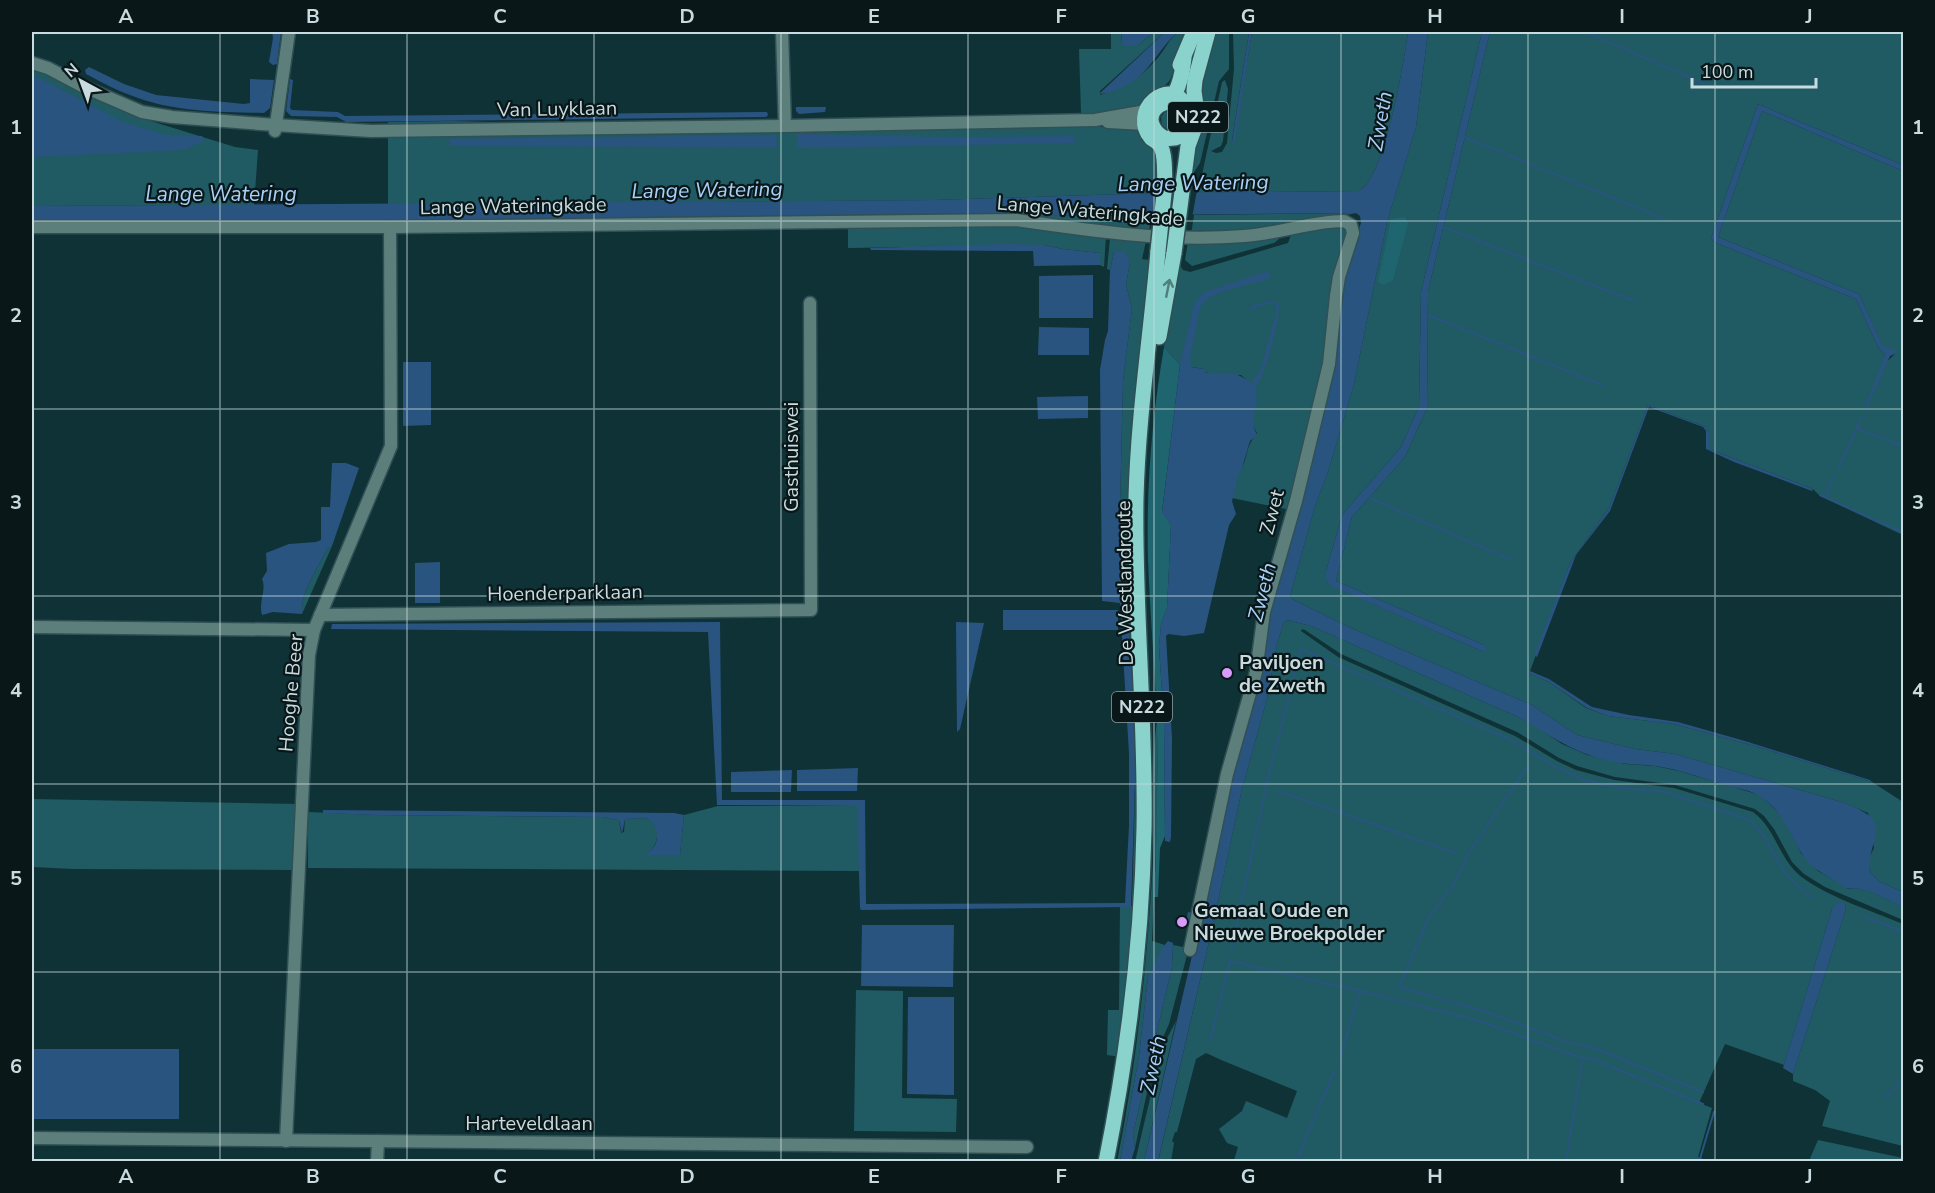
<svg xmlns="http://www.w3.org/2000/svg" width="1935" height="1193" font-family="'Nunito Sans',sans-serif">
  <rect width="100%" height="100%" fill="#0f3237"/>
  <g fill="#205b64">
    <path d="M1111,32H1121L1122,45H1138L1154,32H1165L1100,91V95C1123,88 1139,79 1155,61C1164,52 1168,40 1178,32H1188L1170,80L1161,90L1137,107L1108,113H1081L1079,49H1111Z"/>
    <polygon points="1214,32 1229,32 1229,69 1219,81 1200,163 1192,175 1189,174 1198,93"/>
    <path d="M1233,32H1249L1232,140L1234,141L1252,32H1408C1404,61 1385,179 1359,191L1198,193L1222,82L1225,80L1228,89L1223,141L1221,146L1211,151L1216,153L1222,152L1227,143L1234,69Z"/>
    <polygon points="1428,32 1482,32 1421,292 1419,406 1401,447 1342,515 1326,571 1326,581 1334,587 1484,652 1484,645 1336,581 1352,517 1405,457 1427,408 1428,291 1490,32 1903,32 1903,165 1758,104 1711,238 1714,242 1856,299 1878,347 1885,355 1883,365 1895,354 1883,347 1859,294 1718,237 1762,111 1903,171 1903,535 1820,496 1813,489 1709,449 1709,433 1706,427 1648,405 1609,508 1570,563 1530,671 1530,674 1549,682 1586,708 1608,716 1674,724 1751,745 1872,782 1903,802 1903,892 1878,881 1869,870 1869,858 1874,848 1868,813 1845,803 1675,754 1635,749 1577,735 1532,705 1351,628 1292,599 1290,596 1315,506 1328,472 1354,384 1387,222 1416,127"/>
    <polygon points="32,68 141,118 235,147 258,150 254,205 32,206"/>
    <polygon points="1173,106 1179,110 1180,120 1176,127 1167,129 1162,125 1161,117 1165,112 1171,111"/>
    <path d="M452,121L774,130L1040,125L1129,128C1140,129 1153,144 1157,154C1160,164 1158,183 1156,193L935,200L388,205V122Z"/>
    <polygon points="1356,213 1286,228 1191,235 1194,215"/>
    <polygon points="1026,216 1152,216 1148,234"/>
    <polygon points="1018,223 1106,236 1104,267 1100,265 1100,253 1063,249 1044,245 848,248 848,225"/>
    <path d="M1341,225L1347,233L1331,330L1291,510L1232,498C1235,491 1235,486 1236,480C1236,474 1238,476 1240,471C1249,456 1244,449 1257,433C1241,407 1274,403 1241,375L1223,376L1204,372V369L1180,365L1164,347L1178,262L1183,270L1190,272L1288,243L1292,232Z"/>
    <polygon points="1277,236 1279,239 1274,243 1192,266 1185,260 1188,242"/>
    <polygon points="1110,238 1146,241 1142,259 1149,260 1147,288 1149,298 1143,371 1140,810 1137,918 1121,1057 1107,1055 1108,1010 1119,1010 1120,907 1132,906 1136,751 1123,515 1120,508 1123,381 1132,308 1126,285 1130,262 1114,252 1110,270 1107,269"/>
    <path d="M332,546L302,614C300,593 318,568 327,549Z"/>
    <path d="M1287,620L1311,626L1516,716L1537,727L1562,744L1587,755L1625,764L1655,766L1679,771L1760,795L1784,818L1801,853L1818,871L1842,884L1847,889C1864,885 1888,900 1903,907V920L1825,887L1804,874L1792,862L1774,829L1764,816L1755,809L1675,785L1615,777L1577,766L1559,758L1517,732L1341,654L1305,630L1302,629L1301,631L1338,657L1515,736L1557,761L1576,770L1614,780L1674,788L1753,812C1774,827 1778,854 1796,872C1817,893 1874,912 1903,924V1146L1822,1126L1830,1101L1815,1090L1793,1081V1074L1846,909L1845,904L1832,909L1784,1065L1725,1044L1699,1103L1712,1108L1698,1157L1709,1161H1238L1234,1160L1238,1147L1227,1143L1219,1129L1242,1111L1246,1101L1287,1118L1297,1091C1266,1078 1236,1067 1206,1053L1196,1059L1177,1132H1175L1172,1141L1174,1143L1171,1161L1158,1162L1215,916L1242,789L1267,699L1277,645L1283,624Z"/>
    <path d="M1157,721L1158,810L1152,941L1165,945L1148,977L1139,1056L1120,1161L1117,1162C1137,1063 1147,963 1153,863C1156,816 1150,768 1157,721Z"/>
    <polygon points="32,799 299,804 296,870 74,869 32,867"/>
    <path d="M718,806H858L860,871L308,868V812L374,815L603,817L619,820L621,833L624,832L625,819L646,818L654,823C660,837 657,845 646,855H680L684,815Z"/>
    <polygon points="1173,945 1183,947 1187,955 1169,1024 1159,1046 1152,1069 1135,1148 1133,1134 1172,967"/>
    <polygon points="856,990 903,991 902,1098 957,1099 956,1132 854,1131"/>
    <polygon points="1176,1021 1144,1161 1135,1162 1162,1048"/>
    <polygon points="1818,1140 1903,1158 1903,1161 1809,1161"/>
  </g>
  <g fill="#1f656f">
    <polygon points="1405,217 1408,223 1393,280 1384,285 1378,282 1391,219"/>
    <path d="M1164,347L1180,365L1162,512L1171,525L1167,608L1161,624L1159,647L1164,723L1165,836L1160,848L1158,897H1154C1157,839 1158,782 1157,724C1155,669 1150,615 1148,560C1146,488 1152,417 1164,347Z"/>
  </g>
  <g fill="#29547f">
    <polygon points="272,32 281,32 277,64 273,65 269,62 273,38"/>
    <polygon points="1121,32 1154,32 1138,45 1122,45"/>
    <path d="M1165,32H1178C1156,51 1150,75 1121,88C1114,91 1106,94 1099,94Z"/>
    <polygon points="1249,32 1252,32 1235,141 1232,141"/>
    <path d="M1408,32H1428L1416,127L1387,222L1354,384L1328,472L1315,506L1290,596L1292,599L1351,628L1532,705L1577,735L1635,749L1675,754L1845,803C1895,823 1870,832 1869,870L1878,881L1903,892V907C1887,900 1864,885 1845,889C1841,881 1819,874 1809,863C1789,840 1790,817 1761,797C1753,791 1741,789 1731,787C1706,779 1681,770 1656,766C1639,764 1622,765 1606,760C1569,751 1548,733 1516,716L1311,626L1287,620L1283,624L1277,645L1267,699L1242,789L1215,916L1158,1161H1144L1199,926L1186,921L1188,912L1200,914L1271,604L1334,371L1344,274L1361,223L1360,216L1356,213L394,222L32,223V206L935,200L1156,193L1359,191C1385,179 1404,61 1408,32Z"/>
    <polygon points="1482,32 1490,32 1428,291 1427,408 1405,457 1352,517 1336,581 1484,645 1487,647 1484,652 1333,587 1326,581 1326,571 1342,515 1401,447 1419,406 1421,292"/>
    <path d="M89,67L124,84L156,95L244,104L250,103V79L274,80L270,108L264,113C223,112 177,112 138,98C120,92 103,83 86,74L85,70Z"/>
    <polygon points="32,77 39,78 123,122 167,135 202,136 204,141 182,150 32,157"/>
    <polygon points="290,79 293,80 290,108 292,110 338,112 345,116 767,112 768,115 766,117 346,122 337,117 291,116 286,111"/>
    <polygon points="1758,104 1903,165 1903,171 1762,111 1718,237 1859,294 1883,346 1896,350 1895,354 1890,356 1866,410 1864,410 1885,355 1878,347 1856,299 1714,242 1711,238"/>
    <polygon points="796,107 826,107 825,112 799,114 796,111"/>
    <polygon points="797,134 935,137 1075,136 1074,143 797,148"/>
    <polygon points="776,135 777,147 450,146 449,139"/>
    <polygon points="1009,244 1044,245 1063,249 1100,253 1100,265 1034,266 1033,251 871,250 870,248"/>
    <polygon points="1114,252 1125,252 1130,262 1126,285 1132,308 1123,381 1120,508 1123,515 1136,751 1131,907 861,910 860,908 857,806 717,805 708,632 331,629 332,624 720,622 722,800 865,800 866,904 1125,903 1129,825 1129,754 1120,603 1102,601 1100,370 1105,340 1108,331 1110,270"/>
    <path d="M1269,272L1270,276L1268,279C1253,284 1212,291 1203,303C1197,311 1197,326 1195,335C1193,345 1188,357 1191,367L1204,369V372C1225,376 1233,368 1251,383L1261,369L1277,309L1274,304H1265L1251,310L1249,308C1258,303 1271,298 1279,305C1279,322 1265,375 1255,388C1262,403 1247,414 1257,435L1250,441L1242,468L1236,480V487L1232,501L1236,514L1229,525L1204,633L1184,636L1168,634L1166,636L1172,738L1171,837L1170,842L1165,841L1164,723L1159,647L1161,624L1167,608L1171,525L1162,513L1180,365L1194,304L1203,293L1262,273Z"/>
    <polygon points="1093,275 1093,318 1039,318 1039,276"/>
    <polygon points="1039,327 1089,328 1089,355 1038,355"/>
    <polygon points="403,362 431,362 431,425 403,426"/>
    <polygon points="1088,396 1088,418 1038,419 1037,397"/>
    <polygon points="1648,405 1706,427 1709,433 1709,449 1813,489 1812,491 1734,462 1706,449 1706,431 1703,427 1649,407 1610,511 1576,555 1537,657 1534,655 1570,563 1609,508"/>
    <path d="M332,463H346L359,468L332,546L327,549C318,568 300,593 302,614L273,612L262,615C258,602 267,590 262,579L267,571L266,553L289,544L316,542L321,540V507H330Z"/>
    <polygon points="440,562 440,603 415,603 415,563"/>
    <rect x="1003" y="610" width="115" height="20"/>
    <polygon points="956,622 984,623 960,729 957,732"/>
    <polygon points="1530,671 1549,679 1592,707 1629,715 1678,722 1745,741 1870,780 1872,782 1751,745 1674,724 1608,716 1587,708 1549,682 1530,674"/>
    <polygon points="858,768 857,791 797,791 797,770"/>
    <polygon points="792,770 791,792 731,792 731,772"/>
    <path d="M323,810L674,813L684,815L680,855H645C658,846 660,837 653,823L646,818L625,819L622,834L619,820L603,817L374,815L323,813Z"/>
    <polygon points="1838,901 1845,904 1846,909 1793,1074 1783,1068 1832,909"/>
    <polygon points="862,925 954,925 953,987 861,986"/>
    <polygon points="1168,941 1173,943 1172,967 1133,1134 1135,1148 1131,1161 1120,1161 1139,1056 1148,977 1163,947"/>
    <polygon points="908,997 954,997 954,1095 907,1094"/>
    <rect x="32" y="1049" width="147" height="70"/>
  </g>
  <polygon fill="#0f3237" points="1157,190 1197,190 1192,218 1151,219"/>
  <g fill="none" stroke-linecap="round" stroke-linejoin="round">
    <g stroke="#29547f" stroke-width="2">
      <polyline points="1586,32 1714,88"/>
      <polyline points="1464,137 1665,219"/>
      <polyline points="1443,227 1634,301"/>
      <polyline points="1428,315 1602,385"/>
      <polyline points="1857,428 1904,447"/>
      <polyline points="1838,469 1862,417"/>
      <polyline points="1820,495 1904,533"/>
      <polyline points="1825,497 1834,477"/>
      <polyline points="1370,498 1511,560"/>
      <polyline points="1528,765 1467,856 1454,884 1429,917 1399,987 1490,1013 1570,1043 1592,1047 1703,1092"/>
      <polyline points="1278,791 1456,853"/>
      <polyline points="1865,917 1904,932"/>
      <path d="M1231,951L1266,787L1301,649L1509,739L1556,767L1581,779L1612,787L1665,792L1748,819C1763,830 1768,845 1778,861C1786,876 1799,889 1814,898"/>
      <polyline points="1210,1041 1230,961 1360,991 1476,1020 1580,1057 1592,1059 1703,1104"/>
      <polyline points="1340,1058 1360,991"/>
      <polyline points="1884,1099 1904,1079"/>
      <polyline points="1699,1159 1707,1162"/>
      <polyline points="1296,1162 1334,1072"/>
      <polyline points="1566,1162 1582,1061"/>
      <polyline points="1699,1162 1714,1112"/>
    </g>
    <defs>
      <g id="minor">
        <polyline points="782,32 785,126"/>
        <polyline points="32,63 48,68 82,86 142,112 172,117 275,125 371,131 785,126 1095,120 1146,111"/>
        <polyline points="1108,122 1145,124"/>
        <polyline points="275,131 289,32"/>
        <path d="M32,227H390L1016,220C1092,231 1167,242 1244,236C1277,234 1312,221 1344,221L1351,225L1353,233L1339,277L1336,296L1329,364L1296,501L1264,612L1256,672L1227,774L1190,950"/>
        <polyline points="320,615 811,610 810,303"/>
        <polyline points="32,627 314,630"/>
        <polyline points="32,1138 1027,1147"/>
        <polyline points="286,1141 309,655 314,630 391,446 390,227"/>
        <polyline points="377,1162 378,1141"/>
      </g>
      <g id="major">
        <polyline points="1180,65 1194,32"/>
        <path d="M1165,184C1164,173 1166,157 1161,147C1159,143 1155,141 1151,138C1141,127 1143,109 1154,100C1187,74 1210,144 1164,138C1152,131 1145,116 1158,106C1162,103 1167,103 1171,99C1179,90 1183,70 1184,58"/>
        <polyline points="1183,184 1188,146 1198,119 1194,91 1195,80 1208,32"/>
        <polyline points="1159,337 1174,253"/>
        <path d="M1106,1162C1128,1052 1142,940 1144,829C1146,718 1134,608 1136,498C1138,416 1151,333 1158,251"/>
      </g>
    </defs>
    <use href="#minor" stroke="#305055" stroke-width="15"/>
    <use href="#major" stroke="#305055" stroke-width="18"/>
    <use href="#minor" stroke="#5d7f7c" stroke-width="12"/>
    <use href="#major" stroke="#8ad3cc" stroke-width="15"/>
    <defs>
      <g id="major-bridge">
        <polyline points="1158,251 1165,184"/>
        <polyline points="1174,253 1183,184"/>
      </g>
    </defs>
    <use href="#major-bridge" stroke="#305055" stroke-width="18" stroke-linecap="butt"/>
    <use href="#major-bridge" stroke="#8ad3cc" stroke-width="15"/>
  </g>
  <defs><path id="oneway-shaft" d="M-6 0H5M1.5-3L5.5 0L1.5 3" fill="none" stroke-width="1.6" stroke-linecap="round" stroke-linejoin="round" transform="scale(1.5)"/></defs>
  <use stroke="#507e7b" href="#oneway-shaft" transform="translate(1168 288) rotate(-79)"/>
  <path fill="none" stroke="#c9dbdf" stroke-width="1.5" stroke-opacity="0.55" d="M220,32V1162M407,32V1162M594,32V1162M781,32V1162M968,32V1162M1154,32V1162M1341,32V1162M1528,32V1162M1715,32V1162M32,221H1904M32,409H1904M32,596H1904M32,784H1904M32,972H1904"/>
  <g fill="#d79bf9" stroke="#091719" stroke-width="2">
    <circle cx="1227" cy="673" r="6"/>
    <circle cx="1182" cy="922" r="6"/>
  </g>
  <g text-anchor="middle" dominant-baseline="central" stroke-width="4.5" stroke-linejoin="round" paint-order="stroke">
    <g fill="#091719" stroke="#8fa0a4" stroke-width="1.5">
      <rect x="1168" y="102" width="60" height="30" rx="4.5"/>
      <rect x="1112" y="692" width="60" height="30" rx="4.5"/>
    </g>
    <g font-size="18" font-weight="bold" fill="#c9dbdf">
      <text x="1198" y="117">N222</text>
      <text x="1142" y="707">N222</text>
    </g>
    <g font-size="20" fill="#c9dbdf" stroke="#091719">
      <text transform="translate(557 109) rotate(-1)">Van Luyklaan</text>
      <text transform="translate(513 206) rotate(-1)">Lange Wateringkade</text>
      <text transform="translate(1090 211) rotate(5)">Lange Wateringkade</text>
      <text transform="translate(791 457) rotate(-90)">Gasthuiswei</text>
      <text transform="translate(1272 512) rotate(-75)">Zwet</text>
      <text transform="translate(1125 583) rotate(-91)">De Westlandroute</text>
      <text transform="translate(565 593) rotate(-1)">Hoenderparklaan</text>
      <text transform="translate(291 693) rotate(-85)">Hooghe Beer</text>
      <text x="529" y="1123">Harteveldlaan</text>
    </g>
    <g font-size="20" font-weight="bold" fill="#c9dbdf" stroke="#091719" text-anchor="start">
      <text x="1239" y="662">Paviljoen<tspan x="1239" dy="23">de Zweth</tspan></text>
      <text x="1194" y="910">Gemaal Oude en<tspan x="1194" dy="23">Nieuwe Broekpolder</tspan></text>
    </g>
    <g font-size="21" font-style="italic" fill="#aad0f8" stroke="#091719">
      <text transform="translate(1380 121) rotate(-80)">Zweth</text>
      <text transform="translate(1193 183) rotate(-1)">Lange Watering</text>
      <text transform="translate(707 190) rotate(-1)">Lange Watering</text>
      <text x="221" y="194">Lange Watering</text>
      <text transform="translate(1262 592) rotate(-76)">Zweth</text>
      <text transform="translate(1153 1065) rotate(-78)">Zweth</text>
    </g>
  </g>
  <rect width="1935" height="1193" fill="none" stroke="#091719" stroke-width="66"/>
  <g transform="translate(81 81) rotate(319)" stroke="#091719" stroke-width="4.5" paint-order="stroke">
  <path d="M0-4.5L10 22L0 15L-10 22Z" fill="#c9dbdf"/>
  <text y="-9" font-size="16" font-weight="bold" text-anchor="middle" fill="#c9dbdf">N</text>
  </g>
  <path d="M1692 78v9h124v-9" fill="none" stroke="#c9dbdf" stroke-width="3"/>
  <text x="1701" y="78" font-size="18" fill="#c9dbdf" stroke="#091719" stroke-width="4.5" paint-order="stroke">100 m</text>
  <rect x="33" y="33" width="1869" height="1127" fill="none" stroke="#c9dbdf" stroke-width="2"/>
  <g font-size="20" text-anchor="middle" font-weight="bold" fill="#c9dbdf">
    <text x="126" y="23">A</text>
    <text x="313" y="23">B</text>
    <text x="500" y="23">C</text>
    <text x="687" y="23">D</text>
    <text x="874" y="23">E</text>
    <text x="1061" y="23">F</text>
    <text x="1248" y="23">G</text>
    <text x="1435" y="23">H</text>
    <text x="1622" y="23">I</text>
    <text x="1809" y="23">J</text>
    <text x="16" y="134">1</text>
    <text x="1918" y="134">1</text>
    <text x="16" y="322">2</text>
    <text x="1918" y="322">2</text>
    <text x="16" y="509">3</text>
    <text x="1918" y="509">3</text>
    <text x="16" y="697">4</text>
    <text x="1918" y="697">4</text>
    <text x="16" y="885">5</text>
    <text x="1918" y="885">5</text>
    <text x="16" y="1073">6</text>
    <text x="1918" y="1073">6</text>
    <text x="126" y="1183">A</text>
    <text x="313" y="1183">B</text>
    <text x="500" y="1183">C</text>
    <text x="687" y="1183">D</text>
    <text x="874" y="1183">E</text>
    <text x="1061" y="1183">F</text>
    <text x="1248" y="1183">G</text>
    <text x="1435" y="1183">H</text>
    <text x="1622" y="1183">I</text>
    <text x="1809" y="1183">J</text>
  </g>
</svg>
